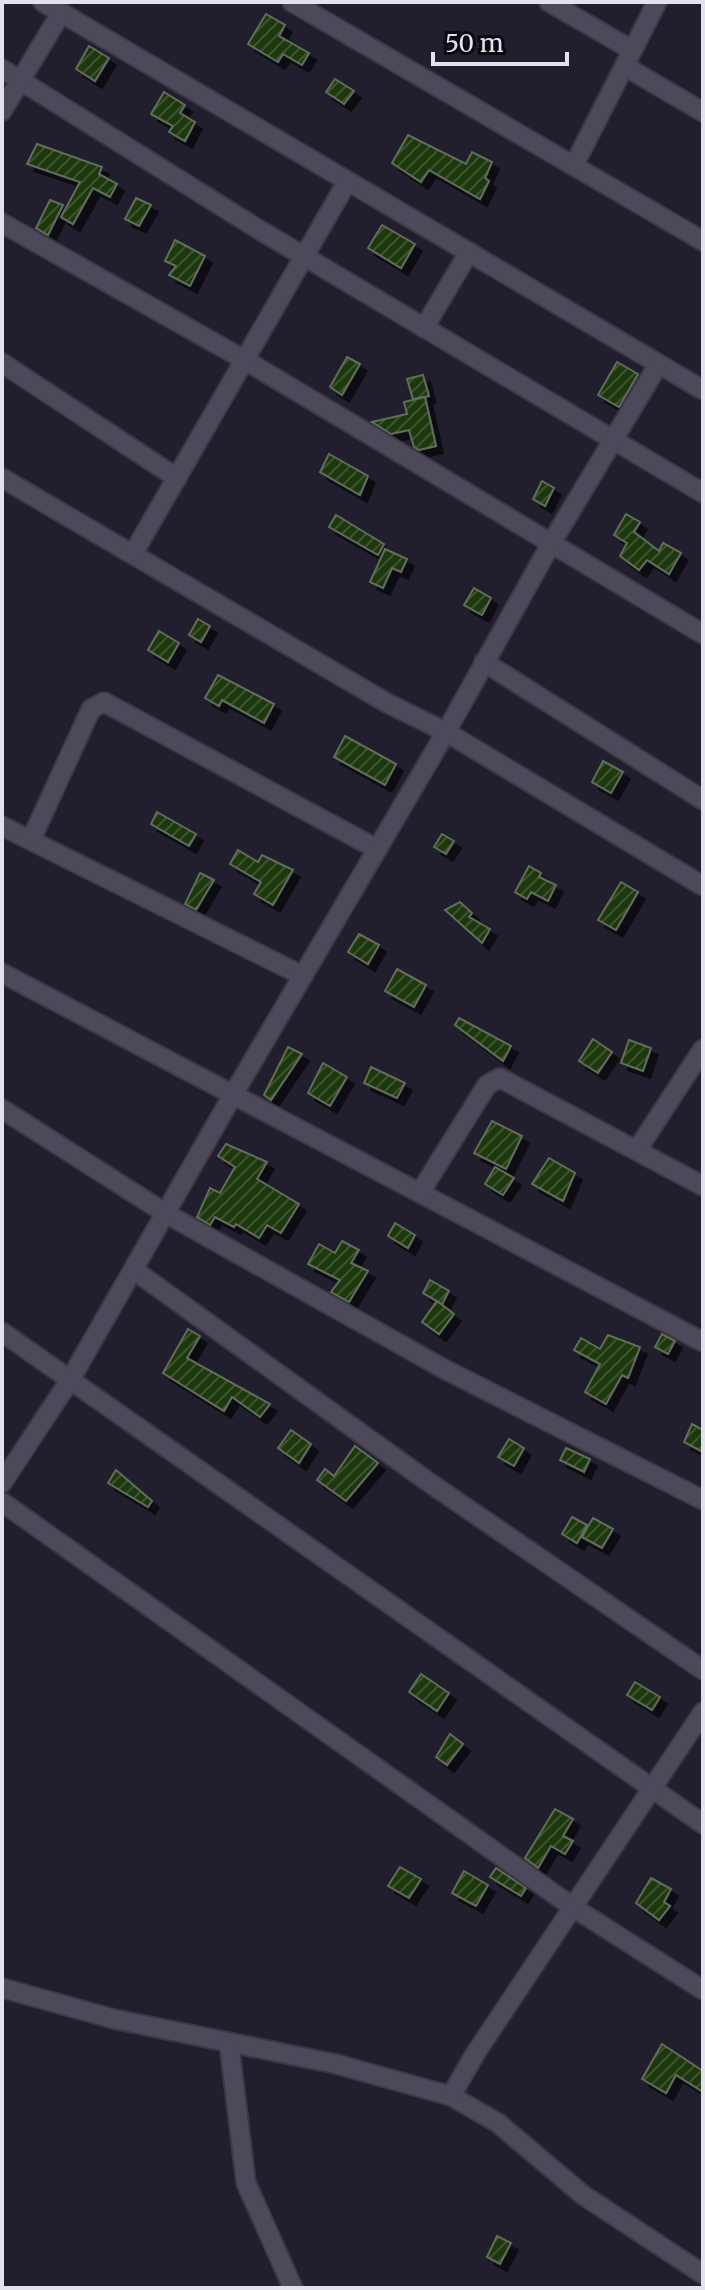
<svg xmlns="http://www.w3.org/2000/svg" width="705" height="2290" font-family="Merriweather,serif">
  <defs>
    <pattern id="building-hatch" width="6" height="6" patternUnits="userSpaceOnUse" patternTransform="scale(2)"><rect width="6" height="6" fill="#1d370b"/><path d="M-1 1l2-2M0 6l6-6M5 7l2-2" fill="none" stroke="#3e542f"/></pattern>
    <filter id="shadow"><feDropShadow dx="7" dy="7" stdDeviation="0" flood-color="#0009"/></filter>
  </defs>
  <rect width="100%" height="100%" fill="#211e2d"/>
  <g fill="url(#building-hatch)" stroke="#626d5d" stroke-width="2" filter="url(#shadow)">
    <polygon points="266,14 285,25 279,36 309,53 302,65 283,54 278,62 248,44"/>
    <polygon points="89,46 109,58 95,81 76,69"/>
    <polygon points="335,79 354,91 344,104 326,92"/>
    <polygon points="164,92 185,105 180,113 195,122 185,141 169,132 173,126 151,114"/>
    <polygon points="408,135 466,164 472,152 492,162 485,178 489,181 480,199 429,170 421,182 392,163"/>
    <polygon points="37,144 102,167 99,174 117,184 110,197 93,188 73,224 61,217 80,182 27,164"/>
    <polygon points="136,198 151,205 139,226 125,219"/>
    <polygon points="50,200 63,205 48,235 36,228"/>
    <polygon points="382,225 415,244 401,268 368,248"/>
    <polygon points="175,240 205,256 190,286 169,275 176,266 165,261"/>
    <polygon points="347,357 360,364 342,395 330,387"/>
    <polygon points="617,362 638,374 619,407 598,395"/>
    <polygon points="423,375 429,396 413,399 407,379"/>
    <polygon points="425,397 436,446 419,450 414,447 409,430 391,434 372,422 407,414 404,402"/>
    <polygon points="329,454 368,476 360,495 320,472"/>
    <polygon points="542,481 554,488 545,506 533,499"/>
    <polygon points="626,514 640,522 634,532 659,551 663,543 681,553 669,574 647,560 639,570 620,556 627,543 614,535"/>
    <polygon points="336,515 384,544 378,555 329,527"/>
    <polygon points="385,549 407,559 401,572 392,568 383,588 370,582"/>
    <polygon points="474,588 491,598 482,615 464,605"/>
    <polygon points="198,619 210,626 201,642 189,635"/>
    <polygon points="159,631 179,643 168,662 148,650"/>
    <polygon points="218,675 274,704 264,723 222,700 219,706 205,698"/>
    <polygon points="345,736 396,764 385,785 334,757"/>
    <polygon points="603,761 623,772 611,793 592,782"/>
    <polygon points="157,812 196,834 189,846 151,824"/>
    <polygon points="442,834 454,841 446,854 434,847"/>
    <polygon points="238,850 258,862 262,855 293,870 273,905 254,894 261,882 230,864"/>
    <polygon points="529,866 541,873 539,877 556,885 548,901 531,892 527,899 515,892"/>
    <polygon points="200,873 214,880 196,910 185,904"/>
    <polygon points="621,882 638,892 616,930 598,920"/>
    <polygon points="460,902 472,913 469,917 490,929 482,943 445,910"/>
    <polygon points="359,934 379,945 368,964 348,952"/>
    <polygon points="397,969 426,985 414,1007 385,991"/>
    <polygon points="459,1018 511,1046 503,1061 455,1025"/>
    <polygon points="593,1039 612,1052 598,1073 579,1061"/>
    <polygon points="629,1040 651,1048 643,1071 621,1063"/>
    <polygon points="288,1047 302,1054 271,1100 264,1095"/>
    <polygon points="323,1063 347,1077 330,1106 308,1093"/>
    <polygon points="371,1067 405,1083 397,1098 364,1083"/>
    <polygon points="492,1121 522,1136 506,1169 474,1153"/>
    <polygon points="226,1144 267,1162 257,1179 299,1204 281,1233 267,1225 259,1238 236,1224 234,1227 215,1217 210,1225 197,1217 210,1188 220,1193 235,1167 218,1156"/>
    <polygon points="549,1158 575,1173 563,1201 532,1184"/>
    <polygon points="495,1167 514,1178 503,1195 485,1184"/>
    <polygon points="395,1223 415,1235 408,1248 388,1236"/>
    <polygon points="342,1241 359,1250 351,1263 368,1271 349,1302 331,1292 340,1280 308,1264 319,1244 335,1253"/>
    <polygon points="430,1280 449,1291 442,1304 423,1293"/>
    <polygon points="437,1301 454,1314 439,1334 422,1322"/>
    <polygon points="188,1329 200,1336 187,1358 270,1404 260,1417 232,1397 224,1411 163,1373"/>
    <polygon points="662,1334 675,1341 668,1354 655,1347"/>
    <polygon points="608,1335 640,1347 628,1378 622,1375 606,1404 585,1392 600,1364 574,1350 581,1338 600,1349"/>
    <polygon points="692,1424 703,1430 703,1452 684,1442"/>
    <polygon points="291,1430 311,1444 299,1463 278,1448"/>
    <polygon points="509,1439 524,1448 514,1466 498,1457"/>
    <polygon points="355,1446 378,1463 346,1501 317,1480 325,1469 334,1476"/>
    <polygon points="566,1448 590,1459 584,1472 560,1460"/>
    <polygon points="116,1470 152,1501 148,1507 108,1483"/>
    <polygon points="572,1517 587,1525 577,1543 562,1534"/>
    <polygon points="593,1518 613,1529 602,1548 582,1537"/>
    <polygon points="421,1674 449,1693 437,1711 409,1692"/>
    <polygon points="635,1682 660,1697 652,1710 627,1695"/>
    <polygon points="450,1734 463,1744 447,1765 436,1757"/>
    <polygon points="555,1809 573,1819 563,1836 573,1841 565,1854 551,1846 538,1868 525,1858"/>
    <polygon points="400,1867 421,1879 409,1898 388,1886"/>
    <polygon points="496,1868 526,1888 521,1896 490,1877"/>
    <polygon points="464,1871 488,1885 476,1906 452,1893"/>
    <polygon points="651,1878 671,1889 664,1902 670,1906 659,1920 636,1903"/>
    <polygon points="662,2044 703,2071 703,2092 676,2075 666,2093 642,2079"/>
    <polygon points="497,2236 511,2243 500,2264 487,2257"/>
  </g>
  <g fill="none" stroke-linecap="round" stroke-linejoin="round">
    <defs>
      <g id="minor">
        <polyline points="43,2 703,390"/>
        <polyline points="292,2 703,241"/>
        <polyline points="549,2 632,50"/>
        <polyline points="626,67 703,112"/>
        <polyline points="2,69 258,229 703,493"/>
        <polyline points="2,111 61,13"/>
        <polyline points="574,165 657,2"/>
        <polyline points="2,223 243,359 703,634"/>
        <polyline points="424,328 469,252"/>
        <polyline points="2,363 177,478"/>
        <polyline points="2,478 387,703 446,732 703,886"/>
        <polyline points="134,552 347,182"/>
        <polyline points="484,662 703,800"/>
        <polyline points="2,826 303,976"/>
        <polyline points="31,840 91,709 104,702 377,849"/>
        <polyline points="2,973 703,1342"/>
        <polyline points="2,1109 165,1213 446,1370 703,1500"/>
        <polyline points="637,1150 703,1049"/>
        <polyline points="421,1191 487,1085 500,1078 703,1186"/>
        <polyline points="134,1270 427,1481 703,1670"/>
        <polyline points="2,1332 703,1824"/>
        <polyline points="2,1483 70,1380 234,1093 446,732 552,542 658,365"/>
        <polyline points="2,1502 574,1908 703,1990"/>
        <polyline points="2,1988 114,2019 336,2064 451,2096 498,2123 583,2195 703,2274"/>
        <polyline points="229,2043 246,2183 293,2288"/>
        <polyline points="451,2096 475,2054 703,1712"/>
      </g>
    </defs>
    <use href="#minor" stroke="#3b3844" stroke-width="22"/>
    <use href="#minor" stroke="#4d495a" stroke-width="18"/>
  </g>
  <rect width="705" height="2290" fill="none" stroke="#e3e1eb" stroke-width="8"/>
  <path d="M433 52v12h134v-12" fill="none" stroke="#e3e1eb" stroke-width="4"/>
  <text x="445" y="52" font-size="24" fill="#e3e1eb" stroke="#0b090f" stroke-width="6" paint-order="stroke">50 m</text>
</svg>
